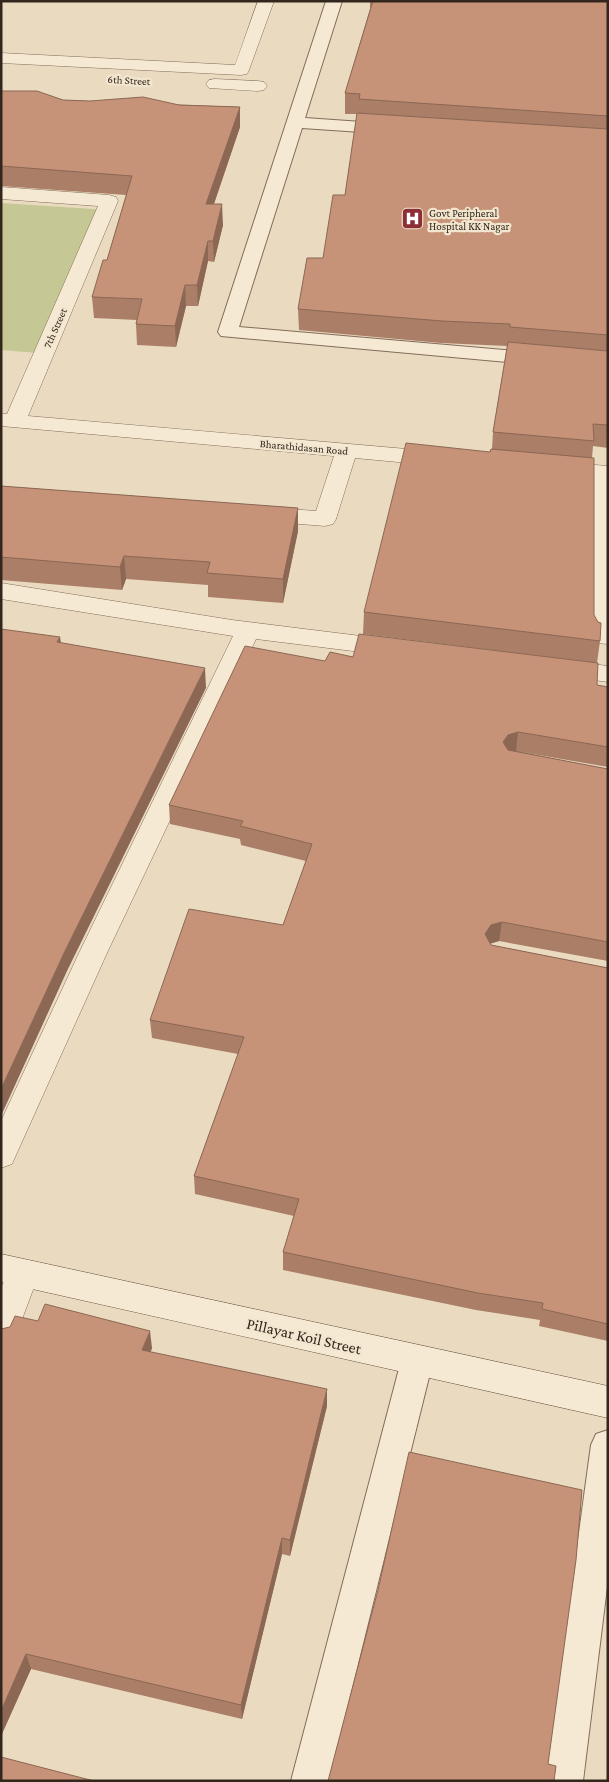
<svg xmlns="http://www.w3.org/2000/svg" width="609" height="1782" font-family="'Crimson Pro',serif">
  <rect width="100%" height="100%" fill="#eadbc0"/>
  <polygon fill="#c5c795" points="1,203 109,210 50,354 1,350"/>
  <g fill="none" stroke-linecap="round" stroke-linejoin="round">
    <defs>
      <g id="lane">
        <polygon points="326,1 342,1 305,118 391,124 397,125 399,129 397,133 391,134 302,128 239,327 608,359 608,371 221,336 218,332"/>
        <polygon points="417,1346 428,1351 433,1361 329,1781 291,1781 401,1361 406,1351"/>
        <polygon points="608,1430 608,1579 583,1781 545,1781 591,1445 596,1434"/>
      </g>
      <g id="street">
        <polygon points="258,1 274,1 249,70 247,74 241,75 1,63 1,53 235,65"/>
        <polygon points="215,79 258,81 264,82 267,86 264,90 258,91 209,88 206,84 209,80"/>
        <polygon points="1,187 109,195 116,197 118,201 28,416 441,452 449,454 452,459 449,464 441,466 355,458 336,519 333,524 325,526 262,521 254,519 251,514 254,509 262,507 316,511 334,456 1,426 1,414 7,414 98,206 1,199"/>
        <polygon points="558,462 608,466 608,644 596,643 593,637 593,478 550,474 547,469 550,464"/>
        <polygon points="1,583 232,620 393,640 402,642 405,648 402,654 393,656 256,639 107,953 16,1155 12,1164 1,1168 1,1121 79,953 233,636 1,599"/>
        <polygon points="560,660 608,666 608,682 551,674 548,668 551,662"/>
        <polygon points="23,1260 34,1264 39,1274 13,1343 1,1347 1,1288 12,1264"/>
      </g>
      <polygon id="secondary" points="1,1254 608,1386 608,1418 1,1282"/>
    </defs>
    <use href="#lane" stroke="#826c59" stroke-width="2"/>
    <use href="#street" stroke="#826c59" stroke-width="1"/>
    <use href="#secondary" stroke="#644e3d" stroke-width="1"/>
    <use href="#lane" fill="#f6e9d3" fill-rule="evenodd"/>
    <use href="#street" fill="#f6e9d3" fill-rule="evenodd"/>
    <use href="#secondary" fill="#f6e9d3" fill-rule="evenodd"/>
  </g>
  <g fill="#aa7e67">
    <polygon points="370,1 608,1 608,448 593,446 592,458 594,615 600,641 597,663 363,634 364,612 492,449 493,432 507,346 441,343 299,330 298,309 323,258 345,195 357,114 345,114 345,93 370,9"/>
    <polygon points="1,91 63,100 240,107 240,127 214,204 223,225 214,262 208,261 198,306 186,306 176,347 137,345 136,324 137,320 94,318 92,297 107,260 126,195 1,186"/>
    <polygon points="1,486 298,508 298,531 283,603 208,597 208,585 126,579 122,590 1,580"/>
    <polygon points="353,657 608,687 608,767 515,751 608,769 608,961 499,941 490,944 491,945 608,968 608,1341 539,1326 540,1320 476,1310 283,1270 283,1252 294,1216 195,1194 194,1176 238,1054 152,1038 150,1020 283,925 306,861 241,845 240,839 170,824 169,805 325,661"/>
    <polygon points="1,1329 152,1348 150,1352 327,1406 290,1556 282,1554 242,1719 31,1669 1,1736"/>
  </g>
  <g fill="#8b6754">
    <polygon points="240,107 240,127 207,224 206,204"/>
    <polygon points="222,204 223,225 214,262 213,241"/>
    <polygon points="208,241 208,261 198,306 197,285"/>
    <polygon points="185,285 186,306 176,347 175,326"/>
    <polygon points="298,508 298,531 283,603 283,579"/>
    <polygon points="124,556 126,579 122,590 120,567"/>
    <polygon points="60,637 63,656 57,642"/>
    <polygon points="205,668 206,688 67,971 1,1116 1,1089 65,951"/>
    <polygon points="518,732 516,751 506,754 503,742 508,735"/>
    <polygon points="502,922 499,941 488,944 485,934 491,925"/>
    <polygon points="150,1331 152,1348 145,1368 142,1350"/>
    <polygon points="327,1389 327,1406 290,1556 290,1540"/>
    <polygon points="282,1538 282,1554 242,1719 241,1705"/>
    <polygon points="26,1654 31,1669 1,1736 1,1711"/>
  </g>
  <g fill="#c69378" stroke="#8b6754">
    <polygon points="373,1 608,1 608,116 359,99 360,94 345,93"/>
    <polygon points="1,91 37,91 63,100 90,101 143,97 179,105 240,107 206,204 222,204 213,241 208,241 197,285 185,285 175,326 136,324 142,299 92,297 103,260 107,260 132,176 1,166"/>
    <polygon points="357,113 608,129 608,335 510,327 510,324 442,321 298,309 307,258 323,258 333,195 345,195"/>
    <polygon points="508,342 608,351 608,425 593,424 594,441 493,432"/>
    <polygon points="406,443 490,452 491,449 594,458 594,615 598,622 601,623 600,641 364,612"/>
    <polygon points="1,486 298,508 283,579 207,573 210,562 124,556 120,567 1,557"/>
    <polygon points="1,629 60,637 57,642 205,668 65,951 1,1089"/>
    <polygon points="359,634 598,663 597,685 608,687 608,747 518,732 508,735 503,742 508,750 608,769 608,942 502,922 491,925 485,934 491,945 608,968 608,1324 542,1309 543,1303 478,1293 283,1252 299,1199 194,1176 244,1037 150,1020 189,909 283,925 312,844 240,826 243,821 169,805 245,646 325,661 330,652 353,657"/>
    <polygon points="45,1304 150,1331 142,1350 327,1389 290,1540 282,1538 241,1705 26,1654 1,1711 1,1329 10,1327 15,1316 38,1321"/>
    <polygon points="409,1452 582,1490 576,1560 548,1764 556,1766 554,1781 328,1781 378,1590"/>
    <polygon points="1,1757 94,1781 1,1781"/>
  </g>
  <defs>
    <symbol id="hospital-square" viewBox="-11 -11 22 22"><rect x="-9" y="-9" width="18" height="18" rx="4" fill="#8d2d35" stroke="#f2e6cf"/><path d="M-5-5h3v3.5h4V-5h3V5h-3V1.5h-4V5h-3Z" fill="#fff"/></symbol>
  </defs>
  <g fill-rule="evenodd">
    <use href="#hospital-square" x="400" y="206" width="25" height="25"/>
  </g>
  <g text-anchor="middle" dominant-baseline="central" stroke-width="4.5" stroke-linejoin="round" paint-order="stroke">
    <g font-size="11" fill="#33261d" stroke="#f2e6cf">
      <text transform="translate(129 80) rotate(3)">6th Street</text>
      <text transform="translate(55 328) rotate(-66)">7th Street</text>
      <text transform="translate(304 447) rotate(5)">Bharathidasan Road</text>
    </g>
    <g font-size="11" fill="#33261d" stroke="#f2e6cf" text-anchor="start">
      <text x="429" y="213">Govt Peripheral<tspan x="429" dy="13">Hospital KK Nagar</tspan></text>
    </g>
    <g font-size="16" fill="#33261d" stroke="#f2e6cf">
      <text transform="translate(304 1336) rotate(13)">Pillayar Koil Street</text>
    </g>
  </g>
  <rect width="609" height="1782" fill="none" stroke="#33261d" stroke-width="5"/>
</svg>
